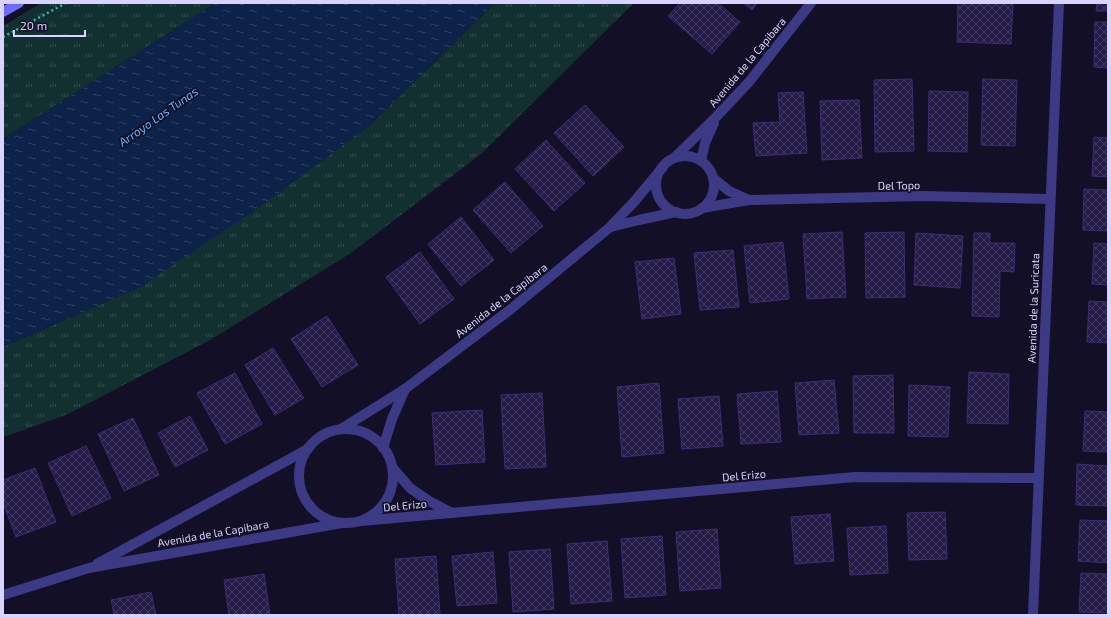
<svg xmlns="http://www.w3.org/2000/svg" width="1111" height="618" font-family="'Exo 2',sans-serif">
  <defs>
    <pattern id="grass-tufts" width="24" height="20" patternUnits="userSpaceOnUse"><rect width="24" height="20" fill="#12302f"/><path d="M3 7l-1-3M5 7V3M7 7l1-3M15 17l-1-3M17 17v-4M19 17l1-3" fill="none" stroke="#344d4e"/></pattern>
    <pattern id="water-ripples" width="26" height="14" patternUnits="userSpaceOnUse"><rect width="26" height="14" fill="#0c2248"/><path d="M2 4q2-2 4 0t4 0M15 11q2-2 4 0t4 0" fill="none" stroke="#2f4163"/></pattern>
    <pattern id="building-cross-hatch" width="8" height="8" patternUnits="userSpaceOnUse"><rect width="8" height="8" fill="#241b47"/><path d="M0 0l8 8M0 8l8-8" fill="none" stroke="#433b63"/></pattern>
  </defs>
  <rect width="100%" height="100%" fill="#130f26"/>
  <g fill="url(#grass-tufts)">
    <polygon points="41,3 216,3 3,139 3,26"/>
    <polygon points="495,3 634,3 481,154 351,253 212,339 66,415 3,437 3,347 140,287 368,127"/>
  </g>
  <polygon fill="url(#water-ripples)" points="216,3 495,3 368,127 257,209 140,287 3,347 3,139"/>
  <g fill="url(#building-cross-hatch)" stroke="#3b2d73">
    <polygon points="680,3 718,3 740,22 712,54 668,16"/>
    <polygon points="743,3 757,3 752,10"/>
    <polygon points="958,3 1013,3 1011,44 957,42"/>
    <polygon points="1097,3 1108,3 1108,11 1096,11"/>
    <polygon points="1095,22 1108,22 1108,68 1094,67"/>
    <polygon points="912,79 914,151 875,152 874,80"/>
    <polygon points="983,79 1017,80 1015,146 981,145"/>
    <polygon points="929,91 968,92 967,152 928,151"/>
    <polygon points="803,92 807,153 756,156 753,123 780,122 778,93"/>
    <polygon points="859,100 862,158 822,160 820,101"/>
    <polygon points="585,105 624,147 593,176 554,133"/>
    <polygon points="1094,137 1108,138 1108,177 1092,176"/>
    <polygon points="546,140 585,183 554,211 515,169"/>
    <polygon points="505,182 543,226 511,253 473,210"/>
    <polygon points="1084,189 1108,190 1108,231 1083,230"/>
    <polygon points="461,217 494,260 461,286 428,244"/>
    <polygon points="842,232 846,297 807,299 803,234"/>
    <polygon points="904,232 905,297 866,298 865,233"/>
    <polygon points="916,233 963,236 960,288 914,285"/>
    <polygon points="974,233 990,233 990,243 1015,243 1014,272 1000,271 999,317 972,316"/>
    <polygon points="783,242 789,299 750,303 744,246"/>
    <polygon points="1094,243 1108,244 1108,285 1092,284"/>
    <polygon points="733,250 739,307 700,310 694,253"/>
    <polygon points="420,252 454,299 420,324 386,277"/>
    <polygon points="674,258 681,314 642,319 635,262"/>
    <polygon points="1089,301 1108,302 1108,343 1087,342"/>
    <polygon points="327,316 358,365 322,387 291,339"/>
    <polygon points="273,348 304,398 275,415 245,365"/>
    <polygon points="969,372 1009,374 1008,424 967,423"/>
    <polygon points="235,373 262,424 225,444 197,393"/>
    <polygon points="893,375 894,433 854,433 853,376"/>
    <polygon points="834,380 839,433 799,435 795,383"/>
    <polygon points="659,383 664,453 622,457 617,387"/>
    <polygon points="909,385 950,387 948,437 908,436"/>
    <polygon points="777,391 781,442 741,444 737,394"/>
    <polygon points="542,393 546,467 505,469 501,395"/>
    <polygon points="719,396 723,446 682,449 678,399"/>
    <polygon points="482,410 485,462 436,465 432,413"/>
    <polygon points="1085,411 1108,412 1108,452 1083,451"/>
    <polygon points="190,416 208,450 175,467 158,433"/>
    <polygon points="133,418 159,475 124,491 98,434"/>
    <polygon points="86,446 111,498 72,516 48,463"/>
    <polygon points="1077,464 1108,466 1108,506 1076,505"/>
    <polygon points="35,468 56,522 16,537 3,503 3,480"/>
    <polygon points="945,512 947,559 909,560 907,513"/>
    <polygon points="830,514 834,561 795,564 791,517"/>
    <polygon points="1080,520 1108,521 1108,563 1078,561"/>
    <polygon points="886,526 888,573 850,575 847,528"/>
    <polygon points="717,529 721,588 680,591 676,532"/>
    <polygon points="662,536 666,595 625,598 621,539"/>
    <polygon points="607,541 612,601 571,604 567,544"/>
    <polygon points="550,549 554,609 513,612 509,552"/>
    <polygon points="493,552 497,603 457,606 452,556"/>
    <polygon points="436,556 440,615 399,615 395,559"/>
    <polygon points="1081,573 1108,574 1108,613 1079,612"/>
    <polygon points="264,574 270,615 229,615 224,580"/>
    <polygon points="151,592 156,615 114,615 111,600"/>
  </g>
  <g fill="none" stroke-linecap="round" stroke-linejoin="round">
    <polyline stroke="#2fb8b0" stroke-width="2.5" stroke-dasharray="2 3" stroke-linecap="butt" points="3,37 66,3"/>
    <g stroke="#3d3a85" stroke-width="10">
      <circle cx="685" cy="185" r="29"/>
      <polyline points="674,158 716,117 749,82 811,3"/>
      <polyline points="701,161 705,143 714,123"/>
      <polyline points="713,178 729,191 749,200"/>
      <polyline points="702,208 749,200 923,196 1050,199"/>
      <polyline points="611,227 639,220 676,212"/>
      <polyline points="341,429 405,389 511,309 609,228 634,202 663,167"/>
      <circle cx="346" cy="476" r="47"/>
      <polyline points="383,448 392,419 405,389"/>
      <polyline points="392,467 410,488 429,501 452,513"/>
      <polyline points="361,521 855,477 1038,478"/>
      <polyline points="97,564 308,449"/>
      <polyline points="3,595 89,568 342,523"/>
      <polyline points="1033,615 1059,3"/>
    </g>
    <polyline stroke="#6f6bff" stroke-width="10" points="3,12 19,3"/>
  </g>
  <g text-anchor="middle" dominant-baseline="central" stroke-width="3.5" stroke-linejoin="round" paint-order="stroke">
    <g font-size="11" fill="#d9d4ff" stroke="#130f26">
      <text transform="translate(747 62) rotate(-50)">Avenida de la Capibara</text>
      <text transform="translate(899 185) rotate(-1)">Del Topo</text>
      <text transform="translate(501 300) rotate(-38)">Avenida de la Capibara</text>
      <text transform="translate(1033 308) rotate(-88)">Avenida de la Suricata</text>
      <text transform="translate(744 475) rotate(-5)">Del Erizo</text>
      <text transform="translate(405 505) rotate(-5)">Del Erizo</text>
      <text transform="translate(213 533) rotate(-10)">Avenida de la Capibara</text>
    </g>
    <g font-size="12" font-style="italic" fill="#62b6ff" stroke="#130f26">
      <text transform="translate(158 116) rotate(-35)">Arroyo Las Tunas</text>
    </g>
  </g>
  <rect width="1111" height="618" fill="none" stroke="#d9d4ff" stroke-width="8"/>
  <path d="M14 30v6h71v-6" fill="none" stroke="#d9d4ff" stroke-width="2"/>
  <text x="20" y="30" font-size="12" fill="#d9d4ff" stroke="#130f26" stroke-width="3" paint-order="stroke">20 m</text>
</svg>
